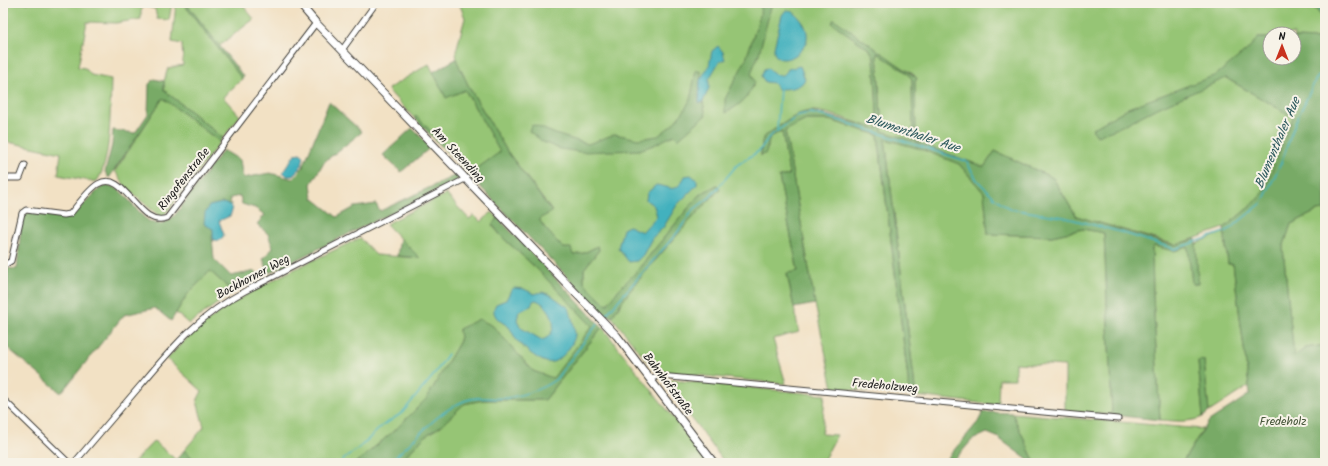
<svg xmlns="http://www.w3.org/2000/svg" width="1328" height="466" font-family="Kalam,sans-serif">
  <rect width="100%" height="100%" fill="#f7f3e8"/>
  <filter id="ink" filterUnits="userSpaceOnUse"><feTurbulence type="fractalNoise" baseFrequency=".025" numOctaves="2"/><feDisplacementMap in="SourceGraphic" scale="8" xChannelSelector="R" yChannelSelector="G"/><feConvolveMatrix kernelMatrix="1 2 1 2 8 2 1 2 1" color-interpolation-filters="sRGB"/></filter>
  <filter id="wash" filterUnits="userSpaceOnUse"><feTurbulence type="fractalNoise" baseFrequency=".012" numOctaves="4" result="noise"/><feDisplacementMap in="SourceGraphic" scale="16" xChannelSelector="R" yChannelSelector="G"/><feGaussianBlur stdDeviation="0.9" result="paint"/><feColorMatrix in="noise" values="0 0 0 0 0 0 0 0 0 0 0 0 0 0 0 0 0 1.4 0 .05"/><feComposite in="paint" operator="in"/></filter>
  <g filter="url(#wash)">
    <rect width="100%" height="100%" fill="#f2e1c4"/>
    <g fill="#96c575" stroke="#597048">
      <path d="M3,3H172L169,20L157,19L155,9L144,6L141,11V19L116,23L87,22L78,67L85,68L91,75L111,79C110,104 112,164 96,182L58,175L61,153L3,141Z"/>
      <polygon points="176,3 183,3 242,79 223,97 240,116 223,138 164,90 164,81 168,68 183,65 182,44 172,42"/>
      <polygon points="186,3 241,3 254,19 219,46"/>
      <path d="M459,3H1310L1325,20V25L1317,39L1294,38V34H1270V38H1258L1226,78L1293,117L1263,193L1253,204L1224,228L1176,245L1076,216L1053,178L995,151L984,167L916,142L915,82L917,78L913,74L851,36L870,50L874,57L878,130C863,125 823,109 809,111C798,113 789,120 779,126C766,134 761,141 761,156L768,148V139L770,137L782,131L789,175L779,177L798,271L787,274L799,332L773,339L786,384L655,371L612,317C626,294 643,275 660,255C680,232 699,210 720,189L717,185L699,195L635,273L619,289L608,306L584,283V269L599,250L598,246L584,253L573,255C559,245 548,234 539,219L552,211L507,151L469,87L457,62L456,51L465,18Z"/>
      <polygon points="877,52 906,72 912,79 913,141 882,131"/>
      <polygon points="429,64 446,97 465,90 501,152 472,172 416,117 414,118 388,90 389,88"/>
      <polygon points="163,98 220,142 162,218 127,189 115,171"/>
      <polygon points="806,120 829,120 878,135 910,395 833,388 815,304 785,130"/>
      <polygon points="885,139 921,149 959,164 984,193 988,234 1052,236 1083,229 1104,233 1112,415 1065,411 1065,366 1015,363 1015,379 999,379 998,405 916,396"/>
      <path d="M446,194L469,219L474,215L481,222L492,212L498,218L492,225L502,237L536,268L593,325L553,379L533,371L492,326L459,329L460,341L427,398L396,429L356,463H133L154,441L176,460L204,427L197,401L202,391L167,359C218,300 292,271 360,238L376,255L419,258L386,224Z"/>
      <polygon points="1325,210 1325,345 1306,348 1294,357 1283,248 1291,224 1317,211"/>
      <path d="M1224,232L1228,264H1233L1249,386L1209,412L1204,361H1198L1203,417C1189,423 1175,421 1160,420L1153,296L1152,249L1154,246L1174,251L1189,247L1192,284H1197L1196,244Z"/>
      <polygon points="210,271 233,292 189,324 176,313 187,295"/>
      <polygon points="602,327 709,463 398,463 428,434 441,426 463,404 483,400 545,400"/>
      <polygon points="672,380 825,395 822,434 837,435 822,463 725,463 666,384"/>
      <polygon points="1012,413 1203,429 1182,463 1035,463"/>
    </g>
    <g fill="#78aa66" stroke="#4a6341" fill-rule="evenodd">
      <polygon points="183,3 186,3 244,77 242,79"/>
      <path d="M761,3H772L759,54L751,73L755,82C748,98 741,105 725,113V99L746,59L760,15Z"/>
      <polygon points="1310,3 1325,3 1325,20"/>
      <path d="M834,19L917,78L915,82L916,142L984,167L995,151L1053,178L1076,216L1168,244L1176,245L1196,239L1198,284H1192L1188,247L1174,251L1154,246L1152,249L1153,296L1160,420L1112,415L1104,233L1083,229L1052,236L988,234L984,193L959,164L921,149L885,139L916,396L910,395L878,135L829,120H806L785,131L815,304L794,308L787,273L798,271L779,177L789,175L782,131L770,137L766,153L761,156L762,141L766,135L798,114L811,111L878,129L874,57L870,50L832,23ZM877,53L906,72L912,79L913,141L882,131Z"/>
      <polygon points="1325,25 1325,210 1317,211 1291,224 1283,248 1294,356 1306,348 1325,345 1325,463 1182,463 1209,421 1250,394 1233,264 1228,264 1224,228 1253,204 1263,193 1293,117 1226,78 1153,110 1116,129 1097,136 1092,129 1128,108 1216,75 1246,51 1258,38 1270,38 1270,58 1294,58 1294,38 1317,39"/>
      <path d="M456,59L469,87L507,151L552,212L539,219L544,227L563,248H571L573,255L584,253L598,246L599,250L584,269V283L607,305L619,289L635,273L699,195L717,185L720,189C699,210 680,232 660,255C643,275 626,294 612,317L603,314L414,118L416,116L472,172L500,152L465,90L446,98L433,72Z"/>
      <polygon points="696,70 701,72 699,99 700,103 703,102 706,115 678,139 674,135 654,145 639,150 581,152 560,149 543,142 529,131 531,126 534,125 558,135 588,144 615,134 638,139 658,136 672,125 684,111 690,100"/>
      <polygon points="154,79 164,81 164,90 223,138 220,142 163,98 109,178 105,172 112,145 113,130 135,133 148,114 149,84"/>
      <path d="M329,102L362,132L324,162L311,184L313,198L337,217L355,207L376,204L380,211L456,175L458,176V180L269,273L263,259L273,248L268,234L257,224L265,215L255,208L242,204L240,196L230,198L231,205L222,203L209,206L214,233L212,237L214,259L231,276L256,271L257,279L233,292L210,271L187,295L171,321L155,308L124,315L61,393L3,344V300H7V268L17,269L22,217L29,212L64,218L72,216L99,189C129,170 140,249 175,215L223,150L240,160L243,178L270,173L293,179L303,167Z"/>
      <polygon points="412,128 431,147 401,172 383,155"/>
      <polygon points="498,218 602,327 545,400 483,400 464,404 441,426 428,434 398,463 356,463 396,429 427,398 460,341 459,329 479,319 493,326 533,371 553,378 592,326 536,268 502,237 492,224"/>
      <polygon points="400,238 420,258 397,256"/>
      <polygon points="1204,360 1209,412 1203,417 1198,361"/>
      <polygon points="983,412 1012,413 1035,463 1032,463 997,437 987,433 972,440 952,463 943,463 978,422"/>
      <polygon points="185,450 197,463 179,463 176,460"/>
    </g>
    <g fill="#43b1be" stroke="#30666d" fill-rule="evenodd">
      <path d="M786,10C793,10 797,15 801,20C825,50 772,74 774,48L782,15Z"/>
      <polygon points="718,46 723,52 725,60 719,62 709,79 709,88 703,102 699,103 700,80 709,66 712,51"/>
      <path d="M800,66L805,79C801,89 787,89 778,89L773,83L765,82L761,76L764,69L768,68L776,75C782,76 785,75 788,69Z"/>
      <polygon points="300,153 304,156 302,165 293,176 287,176 283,172 295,154"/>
      <path d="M691,175L697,180V185L677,205L663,228L652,238L643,255L637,261L629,262L618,248L623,229L629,226L642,232L657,216L654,206L646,200L647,193L656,185C673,187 675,195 685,176Z"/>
      <path d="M222,203L231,205L232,211L230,216L219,221L224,235C221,241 218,241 213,240V229L204,224L205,213L209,206Z"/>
      <path d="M514,288L524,289L534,294L542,292L551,295L569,308C571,314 575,329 575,335C574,345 558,366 546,362C536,359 521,346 515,338C513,334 512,331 509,327C504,323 498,321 495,315C493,311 494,308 496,304L506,300L511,290ZM536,300C554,307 561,334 542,340L521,328L517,320L519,311L531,306L533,301Z"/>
    </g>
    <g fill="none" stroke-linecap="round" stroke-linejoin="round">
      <g stroke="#43b1be" stroke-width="1.5">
        <polyline points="1314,3 1322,12 1325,12"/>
        <polyline points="777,130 780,88"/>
        <polyline points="604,317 677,233 693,210 710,197 737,165 759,151 769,137 799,115 811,113 832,118 966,161 977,180 995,198 1010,209 1063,217 1117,231 1175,249 1227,231 1262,203 1281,163 1295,123 1316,79 1325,70"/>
        <polyline points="339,463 360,447 382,426 402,413 433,376 448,354"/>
        <path d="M388,463C414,443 433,414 464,401C478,395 492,400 507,398C523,395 543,389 556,379L598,323"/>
      </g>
    </g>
  </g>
  <g filter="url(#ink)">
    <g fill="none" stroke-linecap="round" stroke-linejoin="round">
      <defs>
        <g id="minor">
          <polyline points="342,50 376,3"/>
          <polyline points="3,178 20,178 25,165"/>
          <path d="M3,266L11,261L22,213L26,210L64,215L70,214C77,206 89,189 98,184C125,168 138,229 167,218L316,23"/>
          <polyline points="650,378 660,376 1118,419"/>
          <polyline points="3,399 69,463"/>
          <path d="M74,463C96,437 118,412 140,386C172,348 199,315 245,291L465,179"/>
        </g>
        <polyline id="tertiary" points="299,3 316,23 617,336 714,463"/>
      </defs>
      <use href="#minor" stroke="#3c3a35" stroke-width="7"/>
      <use href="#tertiary" stroke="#3c3a35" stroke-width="9"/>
      <use href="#minor" stroke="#fff" stroke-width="5"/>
      <use href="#tertiary" stroke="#fff" stroke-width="7"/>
    </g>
  </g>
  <g text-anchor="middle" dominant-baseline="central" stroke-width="4" stroke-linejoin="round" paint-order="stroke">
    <g font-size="12" fill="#1c1c1c" stroke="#f7f3e8">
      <text transform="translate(458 155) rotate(47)">Am Steending</text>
      <text transform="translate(184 179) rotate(-52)">Ringofenstraße</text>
      <text transform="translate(253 277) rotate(-28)">Bockhorner Weg</text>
      <text transform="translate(668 384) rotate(53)">Bahnhofstraße</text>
      <text transform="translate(885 386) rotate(5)">Fredeholzweg</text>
    </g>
    <g font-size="12" fill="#47573b" stroke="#f7f3e8">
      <text x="1283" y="421">Fredeholz</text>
    </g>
    <g font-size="13" font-style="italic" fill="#2c585d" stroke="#f7f3e8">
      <text transform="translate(913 134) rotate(18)">Blumenthaler Aue</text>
      <text transform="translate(1278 143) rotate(-67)">Blumenthaler Aue</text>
    </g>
  </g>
  <rect width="1328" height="466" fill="none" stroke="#f7f3e8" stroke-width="16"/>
  <g transform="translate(1282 46)"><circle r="19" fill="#f7f3e8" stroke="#9f9d96"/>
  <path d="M0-3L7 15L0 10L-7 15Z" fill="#c8321e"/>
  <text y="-6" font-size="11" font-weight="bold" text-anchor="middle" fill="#1c1c1c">N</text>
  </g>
</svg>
